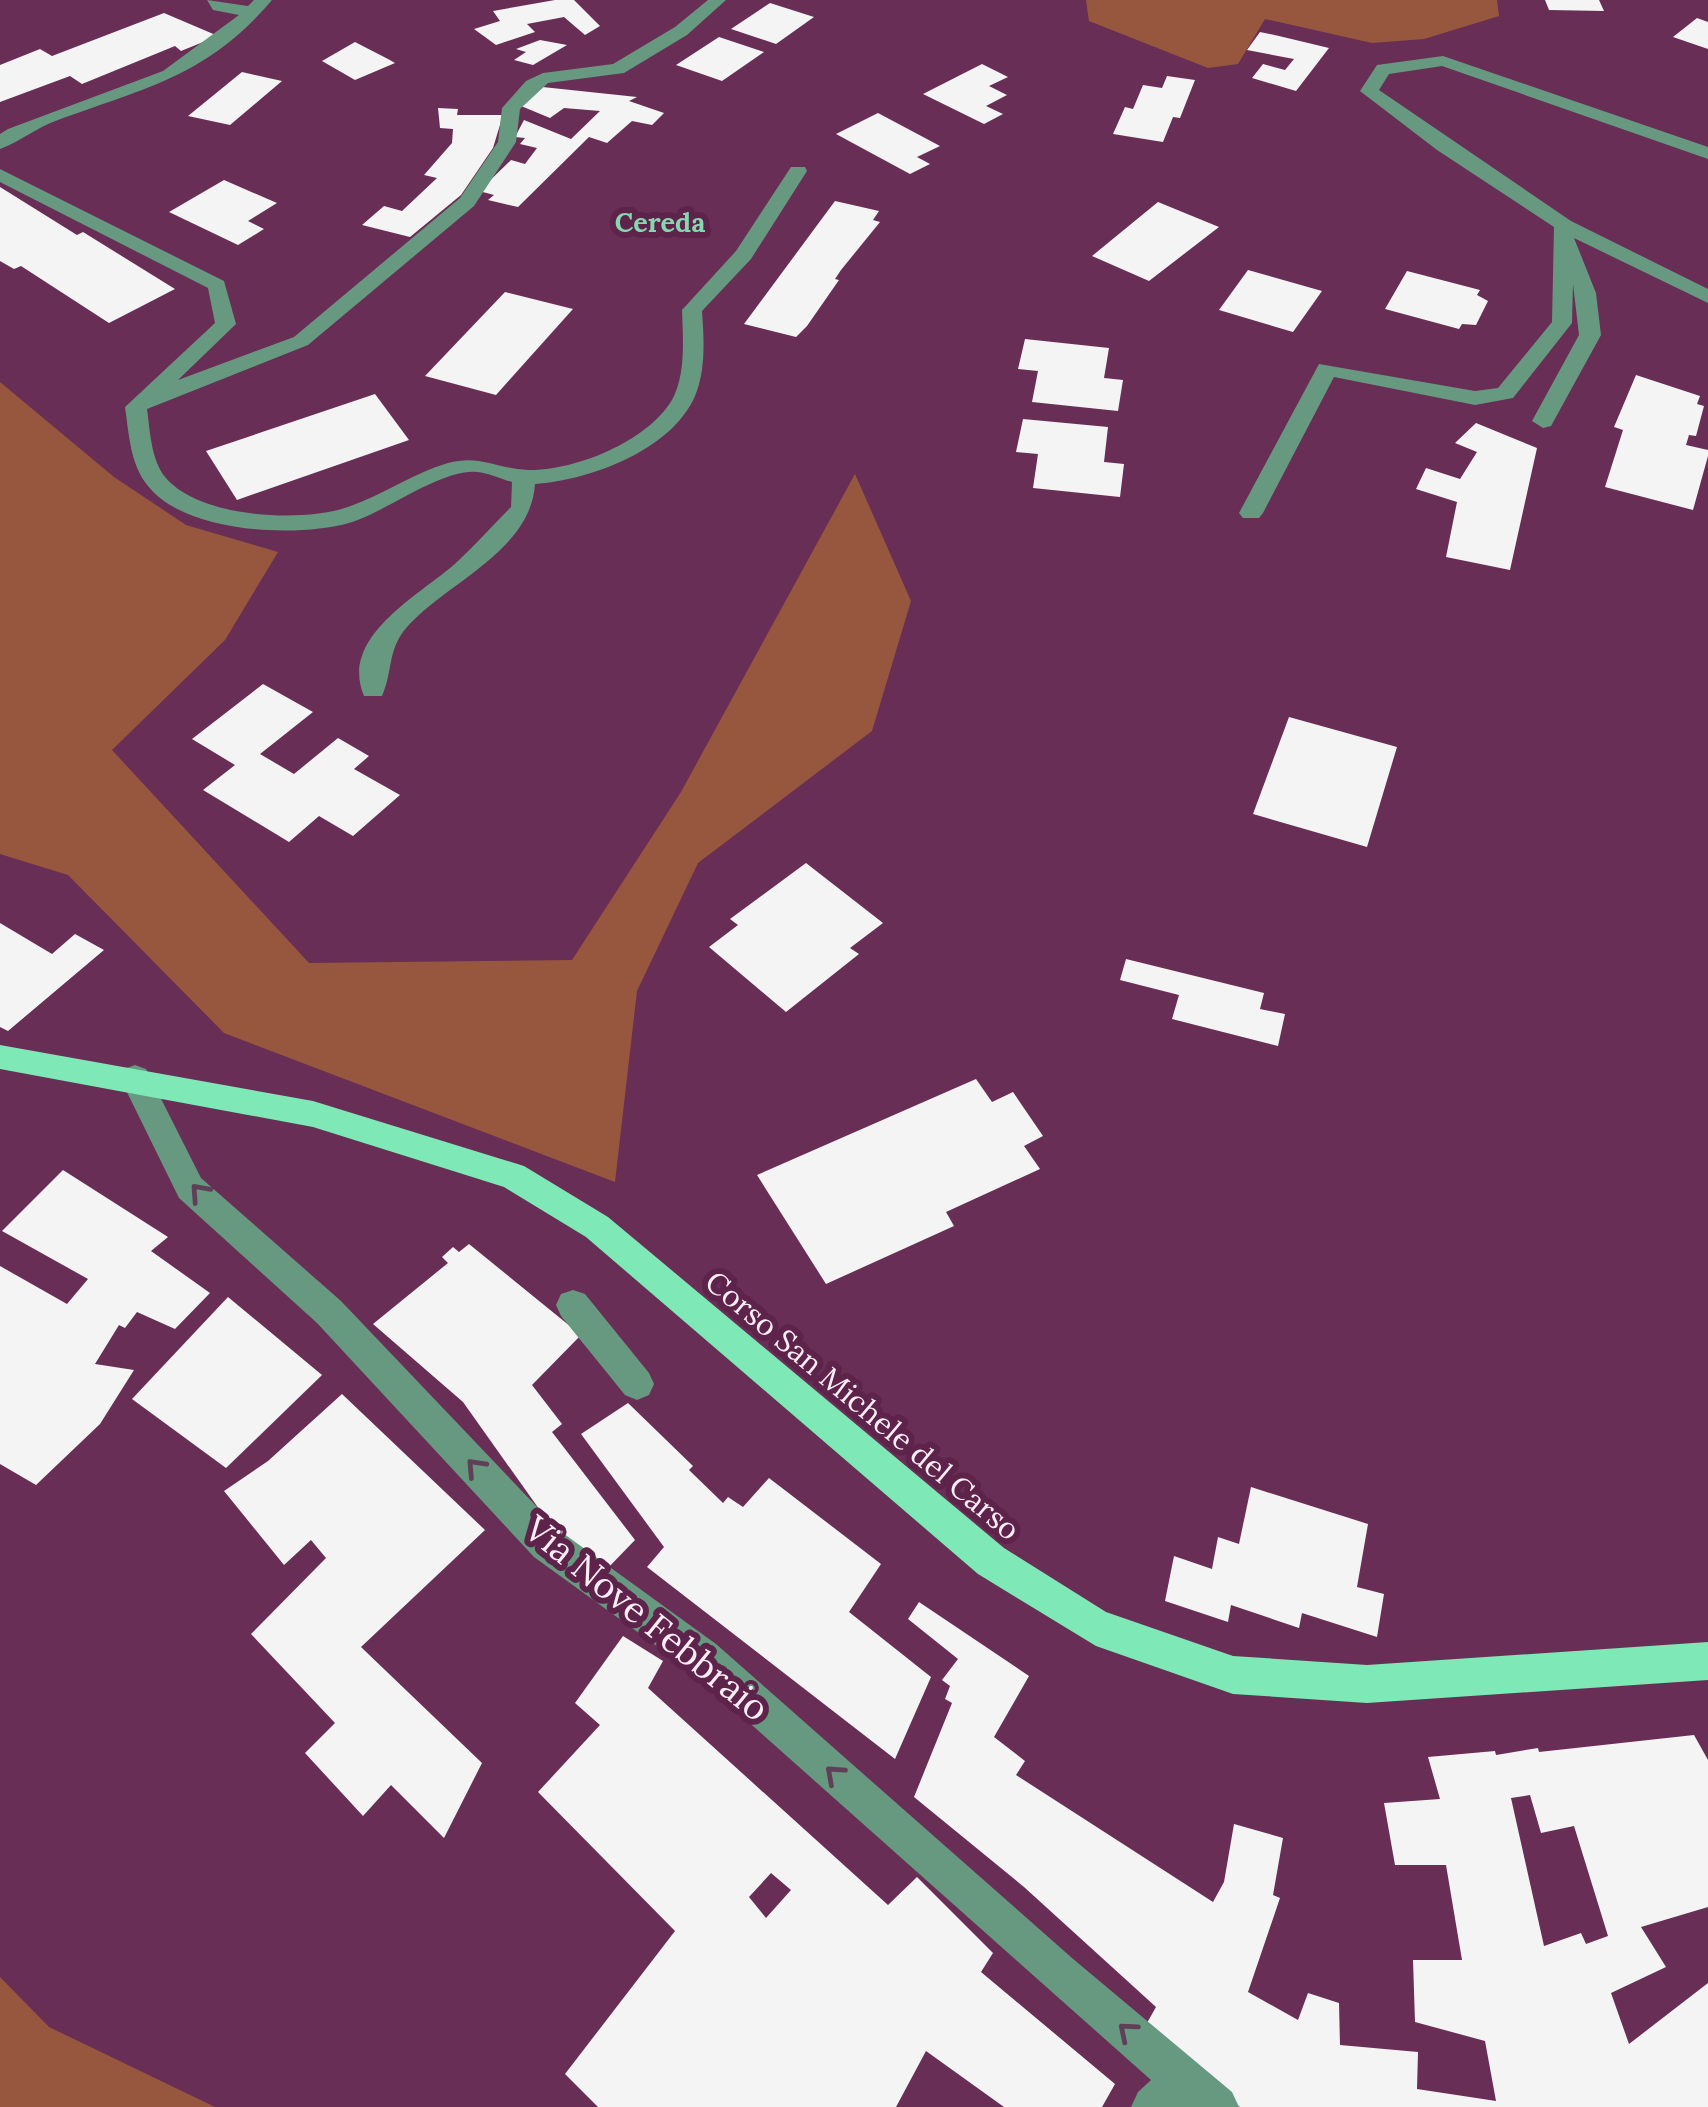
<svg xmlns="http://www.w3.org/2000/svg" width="1708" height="2107" font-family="Lora,serif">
  <rect width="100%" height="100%" fill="#692e55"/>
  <g fill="#96573e">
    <polygon points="1086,0 1497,0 1499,16 1424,39 1372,43 1265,19 1238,64 1208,68 1089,21"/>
    <polygon points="0,382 114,477 186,525 278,552 225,640 112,750 309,963 572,960 681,792 855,474 911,601 872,731 698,863 637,991 615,1182 224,1033 68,875 0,854"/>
    <polygon points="0,1977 49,2027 215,2107 0,2107"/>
  </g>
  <g fill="#f4f4f4" fill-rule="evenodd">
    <polygon points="555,0 574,0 600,26 585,35 564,17 527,24 535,32 496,45 474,29 500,21 493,11"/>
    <polygon points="1545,0 1599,0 1604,11 1549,10"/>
    <polygon points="770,3 814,17 776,44 731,29"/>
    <polygon points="164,13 218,36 181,51 175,46 82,84 70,76 0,102 0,65 40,49 52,56"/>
    <polygon points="1697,18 1708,22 1708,49 1673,37"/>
    <polygon points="1260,32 1279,36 1329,48 1296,91 1252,78 1263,64 1285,70 1294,59 1247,50"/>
    <polygon points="719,37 764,52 722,81 676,65"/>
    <polygon points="540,40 567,45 533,65 514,60 526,52 516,49"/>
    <polygon points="355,42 388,59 395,63 355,80 322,61"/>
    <polygon points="982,64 1008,77 989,86 1007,95 986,106 1003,114 984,124 923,94"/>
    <polygon points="242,72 282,81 230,125 188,116"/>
    <polygon points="1167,76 1195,80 1180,118 1173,117 1163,142 1113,134 1125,107 1133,109 1143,85 1162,88"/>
    <polygon points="533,86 637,97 629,101 664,113 652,125 632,121 607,143 589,137 518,207 488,200 494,195 479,191 511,160 525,164 537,148 520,144 525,138 515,137 524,120 571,139 600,111 564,108 550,118 521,106"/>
    <polygon points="438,108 458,109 457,115 503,115 493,148 461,195 410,237 362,225 384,206 402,211 437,178 424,175 452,143 453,129 440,128"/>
    <polygon points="878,113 940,146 917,157 930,164 910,174 836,134"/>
    <polygon points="224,180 277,203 248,221 264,229 238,245 169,212"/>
    <polygon points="0,187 77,235 83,232 175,289 109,323 21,266 14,269 0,261"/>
    <polygon points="835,201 879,211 873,220 880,222 841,270 835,279 839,280 807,326 796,337 744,324"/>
    <polygon points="1158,202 1219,227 1149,281 1092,256"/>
    <polygon points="1248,270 1322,291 1293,332 1219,310"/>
    <polygon points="1407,271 1480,290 1477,295 1488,301 1476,325 1462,324 1459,329 1385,309"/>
    <polygon points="505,292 573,309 496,395 425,376"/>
    <polygon points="1025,339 1109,348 1104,378 1123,380 1118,411 1032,402 1038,371 1018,369"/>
    <polygon points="1636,375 1700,396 1697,404 1704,406 1696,436 1689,435 1686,445 1708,450 1708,456 1693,510 1605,487 1623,430 1614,427"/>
    <polygon points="375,394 409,440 237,500 206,451"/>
    <polygon points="1023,419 1108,427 1104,462 1124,464 1120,497 1033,488 1038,454 1016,452"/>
    <polygon points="1476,423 1537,448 1510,570 1446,557 1457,502 1416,489 1426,468 1460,479 1477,452 1455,443"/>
    <polygon points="263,684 313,712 260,754 294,774 338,738 369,756 354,769 400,795 353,836 319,816 289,842 203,790 235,765 192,739"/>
    <polygon points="1289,717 1397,747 1367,847 1253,814"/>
    <polygon points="806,863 883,923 850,948 859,954 786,1012 709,947 738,925 730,919"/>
    <polygon points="0,923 52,954 75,934 104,950 8,1031 0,1027"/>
    <polygon points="1126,959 1264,993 1260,1009 1285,1014 1278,1046 1172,1019 1179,995 1120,980"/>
    <polygon points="976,1079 992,1102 1013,1092 1043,1136 1024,1146 1040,1169 946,1212 954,1226 826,1284 757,1175"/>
    <polygon points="63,1170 168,1237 151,1251 210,1293 175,1329 137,1312 125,1328 119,1325 95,1364 134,1370 100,1424 36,1485 0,1464 0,1266 67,1304 88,1279 2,1231"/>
    <polygon points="469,1244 581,1335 532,1385 562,1424 552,1432 635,1540 604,1572 549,1523 463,1402 373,1324 448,1263 442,1257 453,1247 459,1252"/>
    <polygon points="228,1297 322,1375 226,1468 132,1399"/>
    <polygon points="342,1394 485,1530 361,1647 482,1763 444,1838 391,1785 363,1816 305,1753 335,1723 251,1634 326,1558 311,1540 284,1565 224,1491 268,1461"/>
    <polygon points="628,1403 693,1466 689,1470 723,1503 728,1497 743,1507 769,1478 881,1564 849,1612 931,1677 895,1759 647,1567 664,1547 581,1434"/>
    <polygon points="1251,1487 1368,1524 1357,1587 1384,1594 1377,1637 1302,1613 1299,1628 1231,1605 1228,1622 1165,1601 1174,1556 1212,1569 1218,1537 1239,1544"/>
    <path d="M919,1602L1029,1676L994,1737L1025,1761L1016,1775L1213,1902L1224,1882L1234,1824L1283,1838L1273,1895L1280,1898L1248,1992L1298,2020L1308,1993L1339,2003L1340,2045L1418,2052L1417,2089L1496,2101L1485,2041L1415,2022L1413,1960H1462L1446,1865H1395L1384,1803L1440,1799L1428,1757L1495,1751L1496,1755L1538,1748L1539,1752L1694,1735L1708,1760V1907L1641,1927L1666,1967L1611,1993L1629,2044L1708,1983V2107H1240L1164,2051L1143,2030L1156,2007L1024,1887L914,1797L952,1703L945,1699L950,1686L942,1680L958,1659L908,1619ZM1530,1795L1541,1833L1574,1826L1608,1936L1586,1944L1581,1933L1544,1946L1511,1798Z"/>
    <path d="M623,1636L663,1661L648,1688L888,1905L917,1877L993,1953L981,1972L1115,2084L1102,2107H1004L926,2051L896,2107H598L565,2074L675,1931L538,1792L600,1725L575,1703ZM771,1873L791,1890L766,1918L749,1897Z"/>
  </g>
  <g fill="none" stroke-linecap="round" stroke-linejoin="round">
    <g fill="#679880" fill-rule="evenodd">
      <path d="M207,0L248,6L254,0H272C208,76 145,88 58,120C37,127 20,142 0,149V134L8,129L163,71L239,15L213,10Z"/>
      <path d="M708,0H726L687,35L624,73L548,83L520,109L516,142L474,206L308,345L147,409C150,430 151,461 166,478C200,518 302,523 348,507C383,495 413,473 448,463C480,454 498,469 528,470C574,471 647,442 672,400C686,375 683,338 682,310L736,251L791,167H805L807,171L751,259L702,311C704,339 706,370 695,396C672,450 590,480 535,484C531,551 447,582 407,627C387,650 393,672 382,696H364C338,635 423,594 458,561C476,544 493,525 511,507L512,482C501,479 489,473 477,472C440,469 387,512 349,523C295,538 185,533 148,486C130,464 129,434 125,407L215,323L208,288L0,182V169L224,281L236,324L178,380L294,337L460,198L498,142L502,108L526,81L543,73L613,64L675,27Z"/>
      <polygon points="1443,56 1708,147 1708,159 1442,66 1389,74 1379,90 1571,221 1708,289 1708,303 1574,238 1596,293 1601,335 1551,426 1543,428 1532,421 1579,335 1573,284 1572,323 1513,398 1475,405 1334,377 1263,513 1259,518 1243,518 1239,513 1319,364 1475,391 1498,388 1552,322 1554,227 1437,150 1360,91 1377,65"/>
      <polygon points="135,1065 146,1069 201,1178 341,1301 560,1531 716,1644 1072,1958 1232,2092 1239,2107 1131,2107 1138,2092 1151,2080 690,1670 534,1557 317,1323 179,1198 120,1078 124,1069"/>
      <polygon points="573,1290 585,1294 649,1373 654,1384 649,1395 637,1400 625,1395 561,1316 556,1305 561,1294"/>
    </g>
    <polygon fill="#7ee8b7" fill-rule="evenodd" points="0,1045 313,1101 524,1166 608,1217 1004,1548 1106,1612 1233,1656 1367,1665 1708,1642 1708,1680 1367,1703 1233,1694 1096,1646 978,1574 586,1237 504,1187 313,1127 0,1069"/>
  </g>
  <defs><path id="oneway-chevron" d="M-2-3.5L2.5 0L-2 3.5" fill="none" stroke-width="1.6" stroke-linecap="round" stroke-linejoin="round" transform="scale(3)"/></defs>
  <g stroke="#604058">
    <use href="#oneway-chevron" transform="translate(199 1192) rotate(-132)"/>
    <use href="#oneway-chevron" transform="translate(475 1467) rotate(-133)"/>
    <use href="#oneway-chevron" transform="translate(834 1774) rotate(-138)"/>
    <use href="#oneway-chevron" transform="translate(1127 2031) rotate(-140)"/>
  </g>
  <g text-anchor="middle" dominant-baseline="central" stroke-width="12" stroke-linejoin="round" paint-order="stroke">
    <g font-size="27" font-weight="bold" fill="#84d7af" stroke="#5d234a">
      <text x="660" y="222">Cereda</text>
    </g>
    <g font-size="30" fill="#fdeef6" stroke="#5d234a">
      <text transform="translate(863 1405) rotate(40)">Corso San Michele del Carso</text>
    </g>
    <g font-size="36" fill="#fdeef6" stroke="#5d234a">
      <text transform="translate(647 1618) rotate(39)">Via Nove Febbraio</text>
    </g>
  </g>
</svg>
